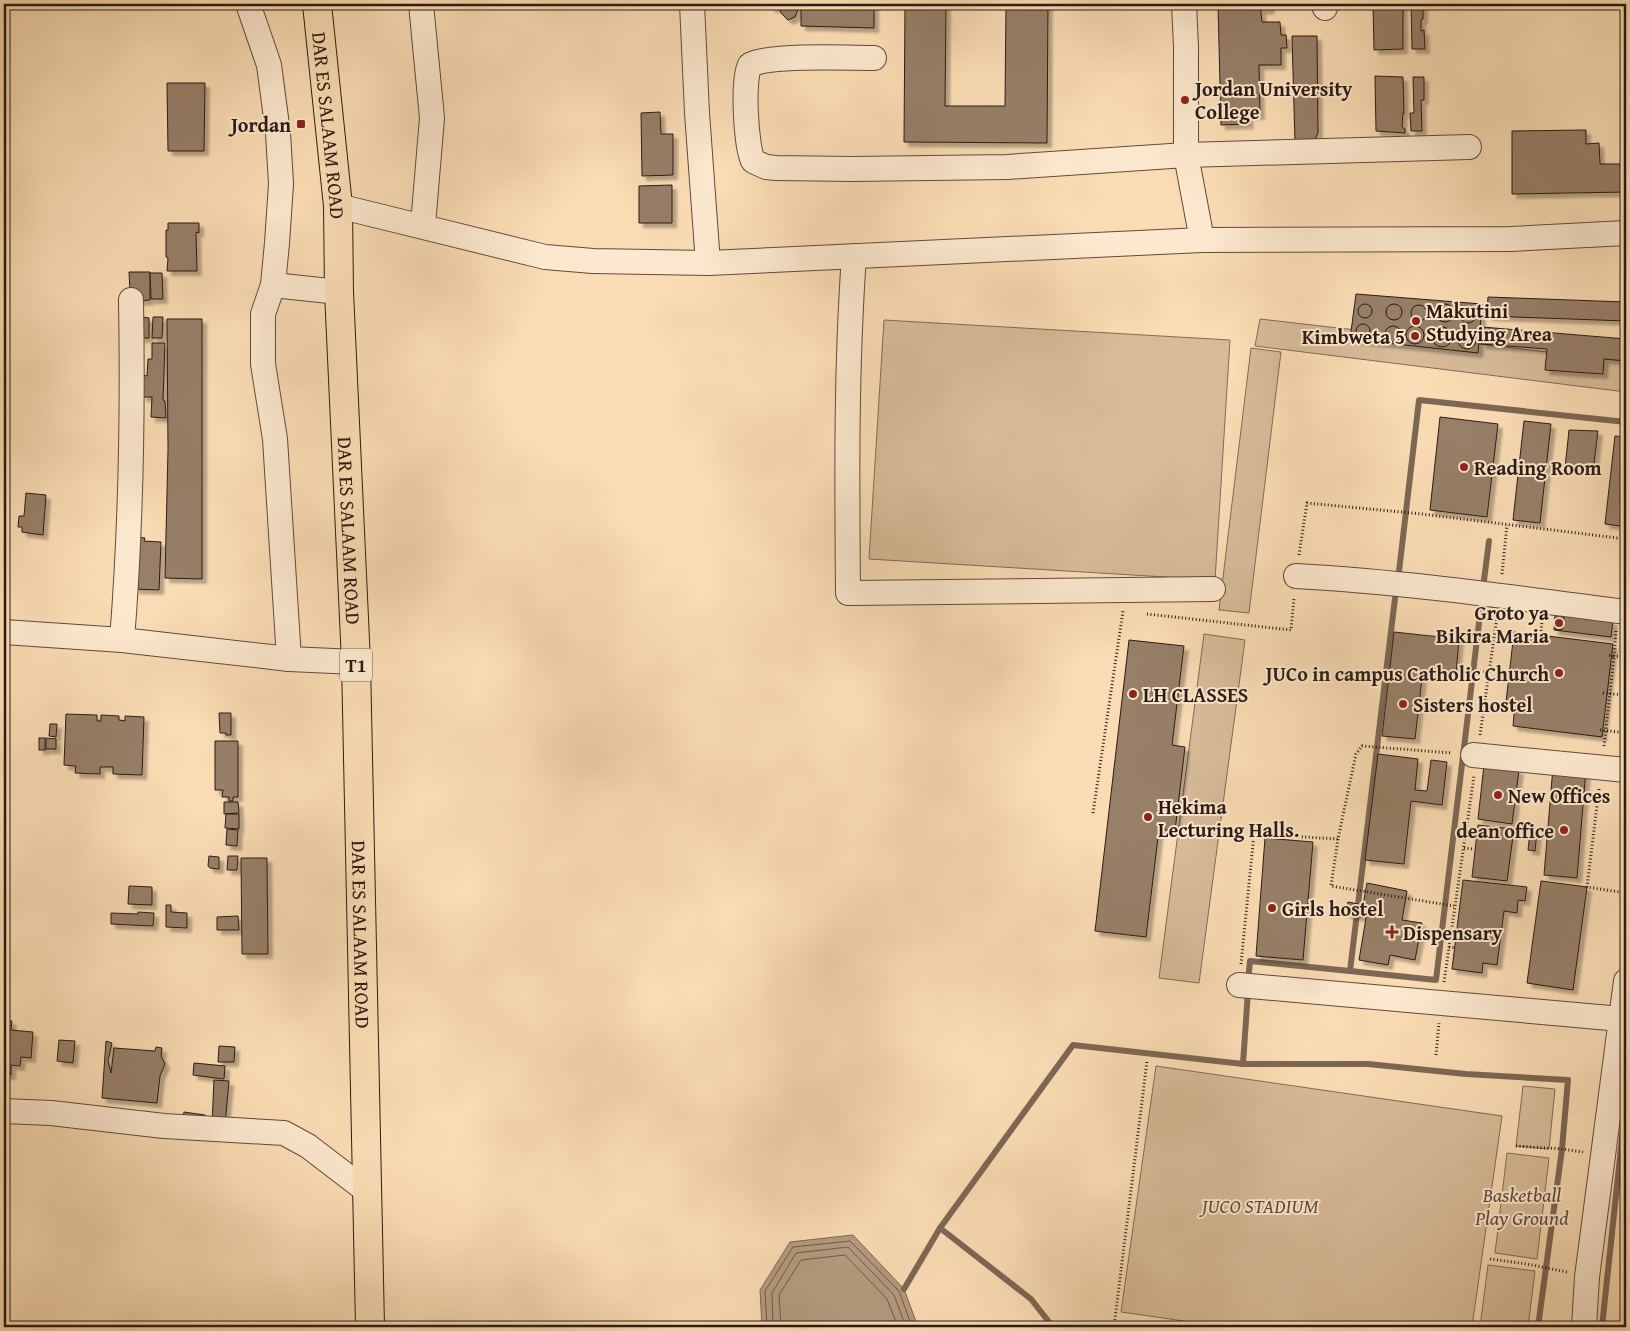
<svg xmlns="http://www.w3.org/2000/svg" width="1630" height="1331" font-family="'Gentium Book Plus',serif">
  <defs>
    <filter id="shadow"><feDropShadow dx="4.5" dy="4.5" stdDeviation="1" flood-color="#0004"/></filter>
  </defs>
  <rect width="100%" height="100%" fill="#fadcb4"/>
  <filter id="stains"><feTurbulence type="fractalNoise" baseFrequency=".004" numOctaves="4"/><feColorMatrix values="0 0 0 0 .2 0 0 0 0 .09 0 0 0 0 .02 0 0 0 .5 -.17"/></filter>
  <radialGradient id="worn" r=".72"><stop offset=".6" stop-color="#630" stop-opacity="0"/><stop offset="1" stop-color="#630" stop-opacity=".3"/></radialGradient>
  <g fill="#d7bb99" stroke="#816a56">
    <polygon points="1260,319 1626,361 1626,392 1255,346"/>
    <polygon points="884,320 1230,340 1215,580 869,559"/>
    <polygon points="1251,348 1281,352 1249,613 1219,610"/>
    <polygon points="1204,634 1245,640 1199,983 1159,978"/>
    <polygon points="1156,1066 1502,1116 1472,1327 1225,1327 1121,1312"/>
    <polygon points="1523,1086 1555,1089 1549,1149 1516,1146"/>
    <polygon points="1507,1153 1549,1158 1537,1259 1495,1253"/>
    <polygon points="1488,1265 1535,1271 1528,1327 1480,1327"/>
  </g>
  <polygon fill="#b49a7e" stroke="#7d6754" points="853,1235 904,1289 918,1327 762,1327 760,1290 790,1242"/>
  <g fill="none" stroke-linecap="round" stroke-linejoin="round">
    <g stroke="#705a49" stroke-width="1">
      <polyline points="767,1327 765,1291 793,1247 850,1241 899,1291 912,1327"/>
      <polyline points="773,1327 772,1293 796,1253 848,1247 894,1295 906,1327"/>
      <polyline points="781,1327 779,1295 801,1260 845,1255 887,1299 898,1327"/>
    </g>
    <g stroke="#7d6754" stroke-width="6">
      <polyline points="1398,580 1419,400 1626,422"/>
      <polyline points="1483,588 1489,541"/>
      <polyline points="1350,971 1436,980 1482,598"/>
      <polyline points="1248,981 1250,961 1350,971 1396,590"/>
      <polyline points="1243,1064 1248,991"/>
      <polyline points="940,1228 1073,1045 1243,1064 1368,1064 1466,1074 1568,1080 1562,1149 1538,1327"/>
      <polyline points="904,1289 940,1228 1031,1299 1053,1327"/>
      <polyline points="1602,1327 1626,1101"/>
    </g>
  </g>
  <g fill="#977f67" stroke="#2b1a14" filter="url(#shadow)">
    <polygon points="770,4 874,4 874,28 801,26 801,7 799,7 795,17 788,20 781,13 780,9 770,7"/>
    <polygon points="879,4 946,4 945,106 1005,106 1006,4 1048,4 1047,143 904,142 905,4"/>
    <polygon points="1218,4 1260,4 1262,22 1280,22 1281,35 1286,35 1287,48 1281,48 1281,65 1259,65 1260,115 1248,115 1249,124 1221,125"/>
    <polygon points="1260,4 1270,4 1270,9 1260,10"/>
    <polygon points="1373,4 1403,4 1403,49 1374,50"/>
    <polygon points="1411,4 1423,4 1423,19 1421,20 1421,31 1424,30 1425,49 1412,49"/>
    <polygon points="1292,36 1317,36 1318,133 1313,143 1295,143"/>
    <polygon points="1375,76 1403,77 1404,114 1403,113 1402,127 1405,129 1405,133 1376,131"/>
    <polygon points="1413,77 1424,77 1424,100 1421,100 1422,131 1411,131 1410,113 1414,113"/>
    <polygon points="167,83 205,83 204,151 168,151"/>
    <polygon points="660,112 661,134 673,134 673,175 642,176 641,113"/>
    <polygon points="1586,130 1586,144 1599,143 1600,164 1626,164 1626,192 1512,194 1512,131"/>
    <polygon points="672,185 672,223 639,223 639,186"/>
    <polygon points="168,223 199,223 199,233 196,232 197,271 167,271 168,258 166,257 166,230 168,230"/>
    <polygon points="129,272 150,272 150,300 137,301 130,291"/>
    <polygon points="150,273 162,273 163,299 151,299"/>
    <polygon points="1356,294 1482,304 1478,353 1350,339"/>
    <polygon points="1488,297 1626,302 1626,321 1487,316"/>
    <circle cx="1365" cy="311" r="7"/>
    <circle cx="1394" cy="312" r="8"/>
    <circle cx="1445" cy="313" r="9"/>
    <circle cx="1419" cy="313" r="8"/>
    <circle cx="1468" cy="315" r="8"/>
    <polygon points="141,317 149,318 149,338 140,338"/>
    <polygon points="153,317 163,317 162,338 152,338"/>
    <polygon points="167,319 202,319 202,579 165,578 168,449"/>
    <circle cx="1363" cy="331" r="7"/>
    <circle cx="1393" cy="334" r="8"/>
    <circle cx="1415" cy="335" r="9"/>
    <polygon points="1482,327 1626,339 1626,361 1604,359 1603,374 1545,370 1547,349 1481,344"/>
    <circle cx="1442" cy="337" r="10"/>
    <circle cx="1467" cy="340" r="9"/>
    <polygon points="152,343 165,343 163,400 165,401 166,418 151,417 152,397 142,397 143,375 147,376 148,359 152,359"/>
    <polygon points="1440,417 1498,424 1487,517 1430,510"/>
    <polygon points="1524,421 1551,424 1540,523 1513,520"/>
    <polygon points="1569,430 1598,431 1593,471 1565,468"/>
    <polygon points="1615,436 1626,437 1626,536 1620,536 1621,526 1605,524"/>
    <polygon points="26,493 46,495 43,535 22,532 22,527 18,527 19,516 24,516"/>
    <polygon points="136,537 145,538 144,541 161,542 159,590 134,589"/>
    <polygon points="1555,615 1613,621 1611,637 1554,630"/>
    <polygon points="1557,617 1564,617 1562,630 1555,629"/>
    <polygon points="1394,632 1459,639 1456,674 1423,670 1415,739 1382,736"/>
    <polygon points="1514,632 1613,644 1602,737 1513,726 1515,703 1506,702"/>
    <polygon points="1129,640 1184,646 1172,745 1185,747 1175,831 1159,829 1146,937 1095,931"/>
    <polygon points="219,713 231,713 231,735 226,735 226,733 220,733"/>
    <polygon points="66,714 97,715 97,721 101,721 101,715 119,716 119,720 125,721 125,716 144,717 142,775 113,774 113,767 100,767 100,774 75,773 76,766 64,765"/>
    <polygon points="50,724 57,724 56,737 49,736"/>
    <rect x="39" y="738" width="6" height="12"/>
    <polygon points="46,738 56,739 56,749 46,749"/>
    <polygon points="215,741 238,741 238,797 233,797 233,801 229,801 229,797 222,797 223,790 215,790"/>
    <polygon points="1378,754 1418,759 1415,790 1427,791 1431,760 1447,762 1442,805 1411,801 1404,864 1365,860"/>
    <polygon points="1484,765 1519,770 1512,824 1478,819"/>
    <polygon points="1553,767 1586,769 1577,878 1544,875"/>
    <polygon points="224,802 238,802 239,813 224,814"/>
    <polygon points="226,814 239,814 239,829 225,828"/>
    <polygon points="1478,825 1514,829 1507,881 1472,877"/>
    <polygon points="227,829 238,830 237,846 226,845"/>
    <polygon points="1530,832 1537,832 1535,851 1528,850"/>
    <polygon points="1265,838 1313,842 1303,960 1256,956"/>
    <polygon points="209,856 219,857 219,869 210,868 208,866"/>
    <polygon points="228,856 238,856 237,870 227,870"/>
    <polygon points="241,858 267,858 268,954 242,954"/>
    <polygon points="1463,880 1527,887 1525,901 1518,900 1517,913 1504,911 1497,965 1483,963 1482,973 1452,969"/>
    <polygon points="1541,881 1587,887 1573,990 1527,983"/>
    <polygon points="1367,883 1407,891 1402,920 1422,923 1415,960 1390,955 1388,965 1359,960 1366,918 1346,914 1348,902 1363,905"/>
    <polygon points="129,886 152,887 152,905 128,904"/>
    <polygon points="166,905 171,905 171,912 187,913 187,928 166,927"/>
    <polygon points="138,912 154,913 153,926 111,924 111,913 138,914"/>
    <polygon points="238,916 239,930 217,930 217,917"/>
    <polygon points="4,1020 12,1021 11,1030 33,1032 31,1058 21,1057 20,1066 11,1065 11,1075 4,1075"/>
    <polygon points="59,1040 75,1041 73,1063 57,1061"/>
    <polygon points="106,1041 112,1043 108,1061 111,1073 114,1048 155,1051 156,1047 162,1048 161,1056 165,1064 160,1076 157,1103 102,1098"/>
    <polygon points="219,1046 235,1047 234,1062 218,1062"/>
    <polygon points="194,1063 225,1066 224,1079 193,1075"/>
    <polygon points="214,1080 229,1081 225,1125 212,1124"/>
    <polygon points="184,1112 205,1115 203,1126 182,1123"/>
  </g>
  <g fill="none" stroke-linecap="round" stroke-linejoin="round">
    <defs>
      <g id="minor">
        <polyline points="248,4 269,65 278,133 281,184 277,243 273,285 263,314 263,364 275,439 289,659"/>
        <polyline points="421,4 432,118 423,225"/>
        <polyline points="692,4 697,113 708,263"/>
        <polyline points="1184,4 1186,47 1186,155 1202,240"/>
        <polyline points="1323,4 1325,8"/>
        <path d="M874,58C848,58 770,54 750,65C742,80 746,146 753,161L766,167L776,168L852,169L1007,167L1186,155L1469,147"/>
        <polyline points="338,206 545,257 593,261 708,263 1202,240 1511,239 1626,233"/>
        <path d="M854,256C846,368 847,481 848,593L1213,589"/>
        <polyline points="273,285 339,292"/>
        <path d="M1296,576C1406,582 1517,598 1626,612"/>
        <polyline points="4,632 122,640 289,659 356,662"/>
        <path d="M122,640C131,527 133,413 131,300"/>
        <polyline points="1473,755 1626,770"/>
        <polyline points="1239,985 1621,1019"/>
        <polyline points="4,1111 51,1113 164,1126 284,1133 308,1146 368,1192"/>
        <polyline points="1584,1327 1587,1277 1626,981"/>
      </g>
      <g id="highway">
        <path id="s1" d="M317,4L338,206L339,292L356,662L370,1327"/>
      </g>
    </defs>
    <use href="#minor" stroke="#5f4a3c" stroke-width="26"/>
    <use href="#highway" stroke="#2b1a14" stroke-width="30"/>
    <g stroke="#2b1a14" stroke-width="3" stroke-dasharray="1 2.5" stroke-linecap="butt">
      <polyline points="1299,555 1307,503 1422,514 1626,539"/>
      <polyline points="1502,574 1507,525"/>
      <polyline points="1147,614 1291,630 1294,598"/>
      <polyline points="1541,631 1542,622"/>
      <polyline points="1616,631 1614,656 1626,657"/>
      <polyline points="1459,669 1489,672"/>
      <polyline points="1603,693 1626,695"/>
      <polyline points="1600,730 1626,733"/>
      <polyline points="1480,735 1497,617"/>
      <polyline points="1604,746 1614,656 1607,655"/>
      <polyline points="1599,789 1587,887 1626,893"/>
      <polyline points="1093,813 1123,611"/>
      <polyline points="1338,839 1331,886 1454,906"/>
      <polyline points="1464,848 1473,849"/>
      <polyline points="1449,947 1456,948"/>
      <polyline points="1241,964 1254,834 1338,839 1356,754 1362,746 1452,753"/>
      <polyline points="1444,982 1474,776"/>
      <polyline points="1436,1055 1439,1023"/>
      <polyline points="1516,1146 1562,1149 1583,1152"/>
      <polyline points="1490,1259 1527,1264 1567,1272"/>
      <polyline points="1114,1327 1147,1061"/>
    </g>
    <use href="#minor" stroke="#fce8ce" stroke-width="24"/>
    <use href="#highway" stroke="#fadcb4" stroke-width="28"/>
  </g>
  <g fill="#8f2418" stroke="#fce8ce" stroke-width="2">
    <circle cx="1185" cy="100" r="5"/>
    <rect x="296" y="119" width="10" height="10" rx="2.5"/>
    <circle cx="1416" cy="321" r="5"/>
    <circle cx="1415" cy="336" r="5"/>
    <circle cx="1464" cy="467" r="5"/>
    <circle cx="1559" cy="623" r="5"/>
    <circle cx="1559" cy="673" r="5"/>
    <circle cx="1133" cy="694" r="5"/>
    <circle cx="1403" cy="704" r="5"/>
    <circle cx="1498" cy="795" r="5"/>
    <circle cx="1148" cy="817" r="5"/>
    <circle cx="1564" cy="830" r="5"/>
    <circle cx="1272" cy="908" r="5"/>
    <path d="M1389.5 924.5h5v5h5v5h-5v5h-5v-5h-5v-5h5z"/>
  </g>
  <g text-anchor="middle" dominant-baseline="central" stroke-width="4" stroke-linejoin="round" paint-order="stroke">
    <rect fill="#fce8ce" stroke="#6a584c" stroke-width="1" x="340" y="648.5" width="32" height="33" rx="4"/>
    <g font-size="19" font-weight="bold" fill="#2b1a14">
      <text x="356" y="665">T1</text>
    </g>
    <g font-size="20" font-weight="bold" fill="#2b1a14" stroke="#fce8ce" text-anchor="start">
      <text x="1195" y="88">Jordan University<tspan x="1195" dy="23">College</tspan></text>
      <text x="291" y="124" text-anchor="end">Jordan</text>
      <text x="1426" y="310">Makutini<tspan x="1426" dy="23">Studying Area</tspan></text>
      <text x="1405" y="336" text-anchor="end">Kimbweta 5</text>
      <text x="1474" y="467">Reading Room</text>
      <text x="1549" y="612" text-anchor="end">Groto ya<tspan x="1549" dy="23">Bikira Maria</tspan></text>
      <text x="1549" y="673" text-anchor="end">JUCo in campus Catholic Church</text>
      <text x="1143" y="694">LH CLASSES</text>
      <text x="1413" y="704">Sisters hostel</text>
      <text x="1508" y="795">New Offices</text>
      <text x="1158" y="806">Hekima<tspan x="1158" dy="23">Lecturing Halls.</tspan></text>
      <text x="1554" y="830" text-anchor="end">dean office</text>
      <text x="1282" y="908">Girls hostel</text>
      <text x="1403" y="932">Dispensary</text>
    </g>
    <g font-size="20" fill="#2b1a14" stroke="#fce8ce">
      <text stroke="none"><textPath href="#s1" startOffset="122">DAR ES SALAAM ROAD</textPath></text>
      <text stroke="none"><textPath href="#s1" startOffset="528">DAR ES SALAAM ROAD</textPath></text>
      <text stroke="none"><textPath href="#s1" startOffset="932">DAR ES SALAAM ROAD</textPath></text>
    </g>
    <g font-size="20" font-style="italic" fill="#5f4a3c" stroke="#fce8ce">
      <text x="1522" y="1194">Basketball<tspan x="1522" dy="23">Play Ground</tspan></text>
      <text x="1260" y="1205">JUCO STADIUM</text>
    </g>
  </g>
  <rect width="1630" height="1331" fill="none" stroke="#fadcb4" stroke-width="20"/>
  <rect x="5" y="5" width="1620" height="1321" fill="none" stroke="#2b1a14" stroke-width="2.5"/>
  <rect x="10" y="10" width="1610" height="1311" fill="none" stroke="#2b1a14"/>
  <rect width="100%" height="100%" filter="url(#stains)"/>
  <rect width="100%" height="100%" fill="url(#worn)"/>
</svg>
